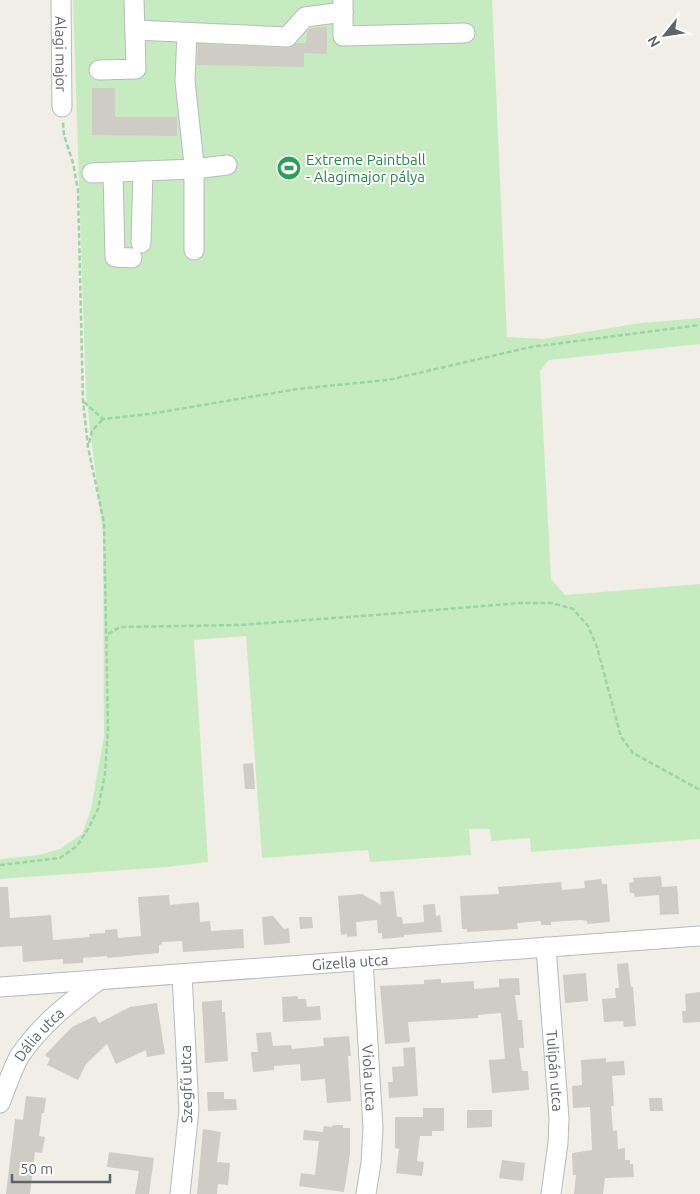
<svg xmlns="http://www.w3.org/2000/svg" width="700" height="1194" font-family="Ubuntu,sans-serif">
  <rect width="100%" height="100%" fill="#f1eee7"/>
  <polygon fill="#c7ebc1" points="73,0 492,0 507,337 544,339 641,323 700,318 700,344 549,360 540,371 551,579 565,595 700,584 700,839 531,852 530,838 491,841 490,829 469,829 471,855 370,862 368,850 262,858 246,636 194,640 208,862 168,867 0,879 0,859 39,855 60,849 82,834 91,809 104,736 103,534 86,396"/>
  <g fill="#cfcbc5">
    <polygon points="327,27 327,54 304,53 304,67 197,65 198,44 287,48 292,47 296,43 306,43 307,32 311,28"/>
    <polygon points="92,88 115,88 115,117 177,117 177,136 92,135"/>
    <polygon points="253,763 255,789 245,789 243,764"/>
    <polygon points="661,876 662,887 677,886 679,914 660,915 659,895 635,897 634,893 630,893 629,883 634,882 633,878"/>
    <polygon points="601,879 602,884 607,884 610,922 587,924 587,921 581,920 551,922 551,925 541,925 541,921 517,923 518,929 467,932 467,929 462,929 460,896 499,894 498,887 561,882 562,890 585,888 584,881"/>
    <polygon points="0,887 8,887 10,918 51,915 53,940 90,937 89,934 105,933 105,930 117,929 118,938 141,936 138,897 169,895 170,905 199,902 200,922 210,921 211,931 243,929 244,948 183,952 182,941 162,942 162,944 159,945 159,953 107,958 107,956 83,958 83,963 63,964 63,959 23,962 22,946 0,947"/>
    <polygon points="394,891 397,917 402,917 403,924 424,922 423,905 435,904 436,916 440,915 442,932 404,935 404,937 382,939 382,933 378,933 377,920 356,922 357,936 347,937 347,934 341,935 338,896 362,894 381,905 380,892"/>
    <polygon points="273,916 284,929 289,928 290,943 264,945 262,917"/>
    <polygon points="299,917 312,917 313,928 300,929"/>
    <polygon points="628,963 631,987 633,987 636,1026 624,1027 623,1021 604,1022 602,999 616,998 615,988 619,988 617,964"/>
    <polygon points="586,973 588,1001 565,1003 563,975"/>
    <polygon points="519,978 520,995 515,995 518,1020 522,1020 524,1048 519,1048 522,1071 528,1071 529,1090 492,1093 489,1060 505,1059 501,1013 478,1015 478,1018 408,1022 410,1042 385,1044 380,986 424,984 424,980 441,979 441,983 474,981 474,989 499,987 499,979"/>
    <polygon points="700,992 700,1022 683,1023 682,1011 686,1011 685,994"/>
    <polygon points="298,996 298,999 306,999 307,1007 320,1006 321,1020 283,1022 282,997"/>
    <polygon points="222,1000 222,1012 225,1012 228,1061 205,1063 202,1002"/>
    <polygon points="157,1003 165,1054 147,1057 146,1050 116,1064 107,1044 86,1064 78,1080 47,1065 50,1059 45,1055 72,1027 95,1016 99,1023 130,1007"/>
    <polygon points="271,1032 273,1046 291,1045 292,1049 324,1046 323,1038 349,1036 351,1056 348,1056 351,1101 327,1103 325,1079 301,1081 300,1064 274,1066 274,1070 253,1072 251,1052 258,1052 256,1033"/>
    <polygon points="415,1047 418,1096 389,1098 388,1082 393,1082 392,1067 404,1066 403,1048"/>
    <polygon points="606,1058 606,1062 624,1061 625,1075 612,1076 614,1106 611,1106 613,1131 617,1130 618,1149 625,1148 625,1160 630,1160 630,1164 633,1164 634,1177 605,1178 603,1194 574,1194 576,1175 573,1175 572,1153 592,1150 590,1107 573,1108 572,1086 582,1085 581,1060"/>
    <polygon points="207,1092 224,1092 224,1099 236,1099 237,1110 208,1111"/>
    <polygon points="26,1096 46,1098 44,1113 42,1113 39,1136 45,1137 42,1153 35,1152 30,1194 6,1194 15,1119 23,1120"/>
    <polygon points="649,1098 662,1098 663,1111 650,1111"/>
    <polygon points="423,1108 444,1108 444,1131 432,1131 432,1136 420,1136 417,1161 424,1162 422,1176 396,1173 399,1149 395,1148 395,1117 423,1117"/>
    <polygon points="467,1110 492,1110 492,1127 467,1128"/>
    <polygon points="333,1125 343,1125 343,1128 350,1128 350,1154 344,1192 299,1186 301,1173 315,1175 319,1141 303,1140 304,1130 323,1132 324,1126 332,1127"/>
    <polygon points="203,1129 221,1132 217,1162 230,1163 228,1185 218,1184 217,1194 197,1194"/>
    <polygon points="109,1152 154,1158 149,1194 135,1194 139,1171 107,1167"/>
    <polygon points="502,1160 525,1163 523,1181 499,1178"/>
  </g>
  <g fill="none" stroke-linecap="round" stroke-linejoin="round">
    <defs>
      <g id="minor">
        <path id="s1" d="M61,0L62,107"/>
        <polyline points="343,1 343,36 465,33"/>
        <polyline points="135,30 287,37 305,17 343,12"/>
        <polyline points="187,33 185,81 194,164 194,250"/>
        <polyline points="99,70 136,69 134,0"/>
        <polyline points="113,172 115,257 132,258"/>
        <polyline points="92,173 194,169 227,165"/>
        <polyline points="141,243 143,171"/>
        <path id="s2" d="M546,947L559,1118L558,1143L551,1194"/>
        <path id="s3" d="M363,960L373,1128L371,1163L366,1194"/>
        <path id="s4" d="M0,987L700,936"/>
        <path id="s5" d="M0,1103C6,1088 11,1072 19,1057C39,1026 70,1002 99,980"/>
        <polyline points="180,1194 189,1110 182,974"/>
      </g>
    </defs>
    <use href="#minor" stroke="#b7babe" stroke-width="21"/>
    <g stroke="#9dd4a5" stroke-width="2.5" stroke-dasharray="5 2.5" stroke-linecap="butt">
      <polyline points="84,402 103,419 149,414 298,389 388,380 531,347 700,325"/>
      <polyline points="89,443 92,431 103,419"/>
      <polyline points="106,641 108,634 120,627 239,625 375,615 520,603 552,603 573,609 588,626 597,647 621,737 633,753 700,790"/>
      <polyline points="0,865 60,858 77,846 88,829 98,809 105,774 108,728 104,523 88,447 83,401 78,190 73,163 64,135 63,122"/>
    </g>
    <use href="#minor" stroke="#fff" stroke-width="19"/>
  </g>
  <defs>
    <symbol id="stadium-disc" viewBox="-11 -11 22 22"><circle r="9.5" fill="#2e9e5b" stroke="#fff"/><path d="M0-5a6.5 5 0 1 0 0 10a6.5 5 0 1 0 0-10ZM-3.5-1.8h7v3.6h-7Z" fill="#fff"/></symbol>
  </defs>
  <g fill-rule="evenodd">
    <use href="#stadium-disc" x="275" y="154" width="28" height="28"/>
  </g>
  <g text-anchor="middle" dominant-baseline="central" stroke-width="4" stroke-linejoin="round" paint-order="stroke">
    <g font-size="15" fill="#5e6468" stroke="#fff">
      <text stroke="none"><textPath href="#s1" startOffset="54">Alagi major</textPath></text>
      <text stroke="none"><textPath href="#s4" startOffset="351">Gizella utca</textPath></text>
      <text stroke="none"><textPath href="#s5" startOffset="80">Dália utca</textPath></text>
      <text stroke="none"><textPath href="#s2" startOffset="124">Tulipán utca</textPath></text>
      <text stroke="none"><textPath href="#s3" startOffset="118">Viola utca</textPath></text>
      <text transform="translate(186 1084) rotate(-91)">Szegfű utca</text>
    </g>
    <g font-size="15" fill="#27864d" stroke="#fff" text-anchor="start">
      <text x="306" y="159">Extreme Paintball<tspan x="306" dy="17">- Alagimajor pálya</tspan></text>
    </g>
  </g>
  <g transform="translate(665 35) rotate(240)" stroke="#ffffff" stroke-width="4" paint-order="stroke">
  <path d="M0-4L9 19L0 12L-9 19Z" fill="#5e6468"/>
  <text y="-8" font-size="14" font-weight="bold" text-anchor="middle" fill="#5e6468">N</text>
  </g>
  <path d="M12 1174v8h98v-8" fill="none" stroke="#5e6468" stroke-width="2.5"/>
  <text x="20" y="1174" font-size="15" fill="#5e6468" stroke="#ffffff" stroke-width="4" paint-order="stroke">50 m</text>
</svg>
